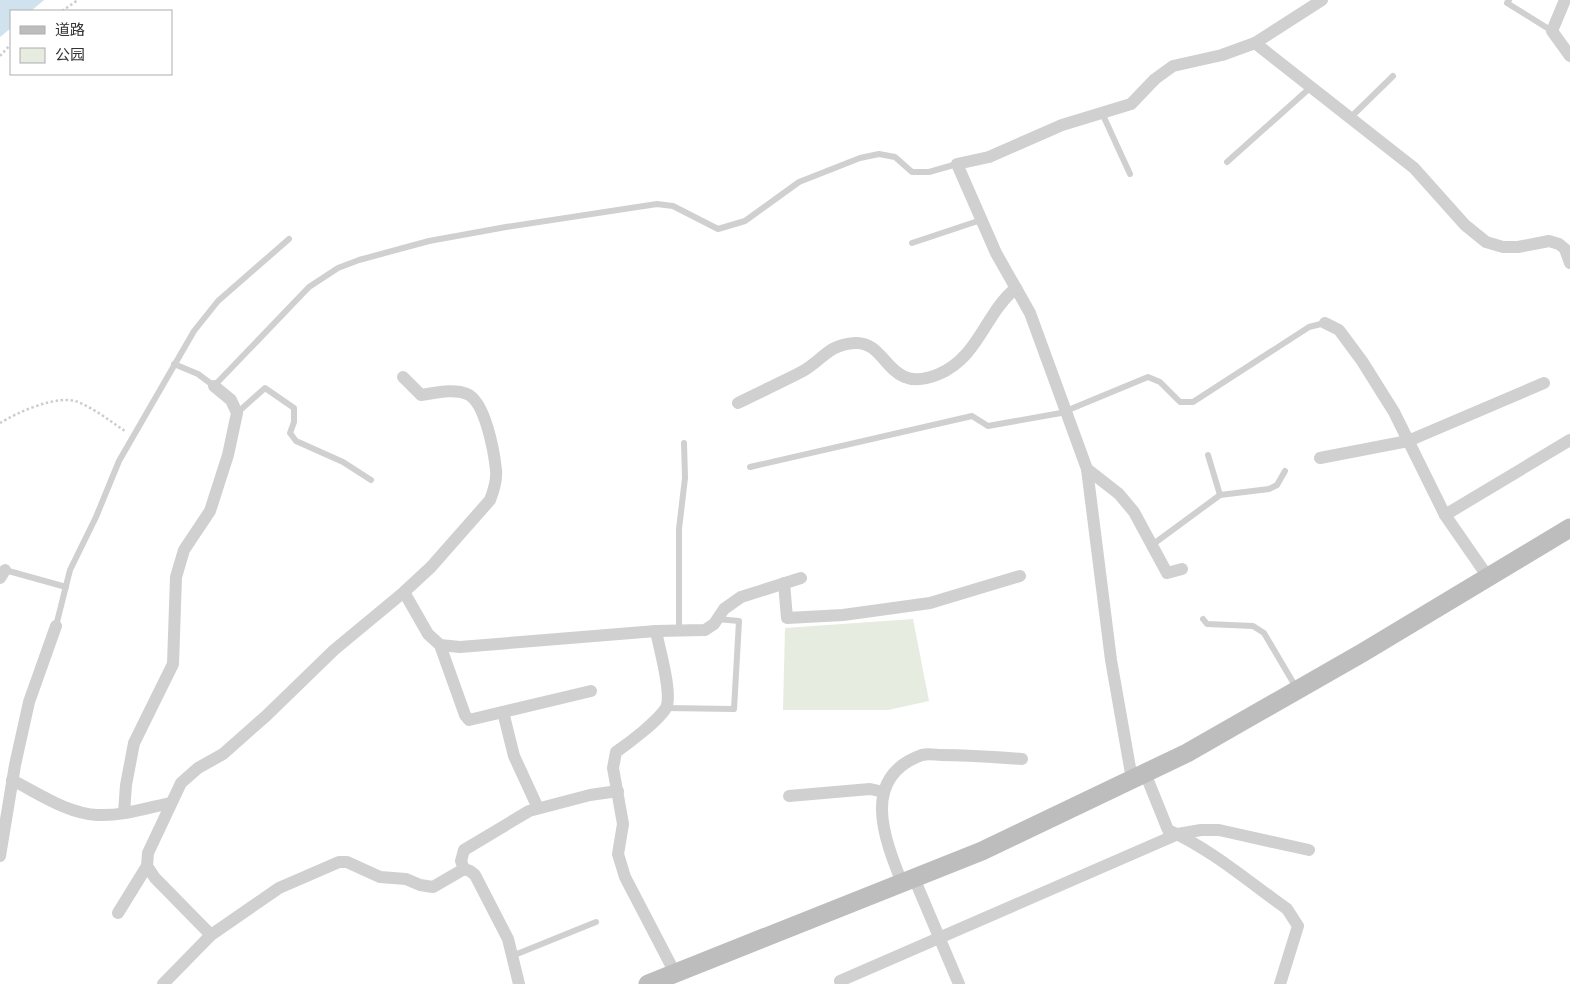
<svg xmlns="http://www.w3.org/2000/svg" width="1570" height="984" font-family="Overpass,'Noto Sans SC',sans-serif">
  <rect width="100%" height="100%" fill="#fff"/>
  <polygon fill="#e6ecdf" points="913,619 929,701 888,710 783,710 785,628"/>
  <polygon fill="#cfe2ee" points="0,0 44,0 31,11 11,11 11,28 0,37"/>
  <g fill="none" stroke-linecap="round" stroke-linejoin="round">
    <g stroke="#cdcdcd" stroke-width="2.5" stroke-dasharray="2.5 2.5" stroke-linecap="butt">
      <polyline points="62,11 78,0"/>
      <polyline points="0,56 11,44"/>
      <path d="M0,423C18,412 58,394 78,402C95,409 110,421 125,431"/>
    </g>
    <g stroke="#d0d0d0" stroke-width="6">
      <polyline points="1509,0 1507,3 1552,31"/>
      <polyline points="1102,113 1130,174"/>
      <polyline points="1350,118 1393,76"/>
      <polyline points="1227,162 1311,87"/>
      <polyline points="912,243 981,220"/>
      <polyline points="174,364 198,374 214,386 309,287 338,268 359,260 429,241 506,227 657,204 673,206 718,229 745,221 799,182 860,158 879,154 895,157 912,172 929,172 957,164"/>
      <polyline points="237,413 265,388 294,408 294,422 290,433 296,441 343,462 371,480"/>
      <polyline points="1208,455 1220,495"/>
      <polyline points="750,467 972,416 988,426 1061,413 1148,377 1160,382 1180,402 1193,402 1309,327 1325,323"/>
      <polyline points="1152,545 1220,495 1269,489 1277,485 1285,471"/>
      <polyline points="5,570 66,587"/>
      <polyline points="1203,619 1207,624 1253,626 1264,633 1297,689"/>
      <polyline points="56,626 70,570 96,517 119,461 194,331 218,301 289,239"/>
      <polyline points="679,631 679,529 685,478 684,443"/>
      <polyline points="666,708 734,709 739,621 717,619"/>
      <polyline points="512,956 596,922"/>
    </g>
    <g stroke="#d0d0d0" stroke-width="12">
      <polyline points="1565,0 1552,31 1570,56"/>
      <polyline points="1255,43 1414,168 1465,225 1486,242 1503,247 1518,247 1549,241 1559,244 1565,249 1570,263"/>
      <polyline points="1325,323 1339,330 1362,361 1394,412 1445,515 1488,577"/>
      <path d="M738,403C760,392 782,382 803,371C824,359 827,345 855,343C889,341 886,396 939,374C979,357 985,313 1016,288"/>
      <polyline points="1320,458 1408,441 1544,383"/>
      <polyline points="1087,469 1119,494 1134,512 1167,573 1182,569"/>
      <polyline points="1445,515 1570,440"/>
      <polyline points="0,578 5,570"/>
      <polyline points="784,583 787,618 843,615 930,603 1020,576"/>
      <polyline points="404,592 428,634 440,645 460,647 656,631 705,630 714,624 724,609 741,597 801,578"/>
      <path d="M656,631C659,648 673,694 666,708C658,721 629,743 616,752L613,768L623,824L618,854L625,877L675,973"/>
      <polyline points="440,645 465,715 469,720 591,691"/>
      <polyline points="503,712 514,756 538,808"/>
      <path d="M1145,773L1168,830C1211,849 1249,882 1287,909L1298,926L1280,984"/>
      <polyline points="1132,779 1111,660 1087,469 1030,313 996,253 957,164 989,157 1062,125 1131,104 1155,79 1173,66 1222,55 1255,43 1322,0"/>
      <path d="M12,780C38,793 68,814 98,815C122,816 147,808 170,803"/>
      <polyline points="789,796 870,789 884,792"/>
      <polyline points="124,813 126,785 134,743 173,664 176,577 184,550 210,511 228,455 237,413 231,400 214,386"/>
      <polyline points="0,856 15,765 29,702 56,626"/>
      <polyline points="464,869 461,861 464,850 529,811 590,795 618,791"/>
      <polyline points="914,878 959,984"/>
      <path d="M902,883C884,838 860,777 922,755C928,753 936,755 941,755C968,755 995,757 1022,759"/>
      <polyline points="118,913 147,866"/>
      <path d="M211,935L155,878L147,866L148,853L181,783L198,768L223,754L266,716L334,650L404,592L431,567L490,500C494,490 497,480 496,470C494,451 485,401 467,394C454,388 435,393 421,395L403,377"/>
      <polyline points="840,981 1178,834 1201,830 1219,830 1309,850"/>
      <polyline points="163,984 211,935 279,888 339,862 347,862 380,877 406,879 420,885 433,887 464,869 470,871 475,875 508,939 519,984"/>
    </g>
    <polyline stroke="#bdbdbd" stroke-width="19" points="648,984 982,851 1187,753 1362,653 1570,528"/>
  </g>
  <rect x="10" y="10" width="162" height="65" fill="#ffffff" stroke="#adadad"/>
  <rect x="20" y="26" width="25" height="8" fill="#bdbdbd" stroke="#adadad"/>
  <text x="55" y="35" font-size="15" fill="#333333">道路</text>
  <rect x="20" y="48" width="25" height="15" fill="#e6ecdf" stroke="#adadad"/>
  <text x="55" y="60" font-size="15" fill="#333333">公园</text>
</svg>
